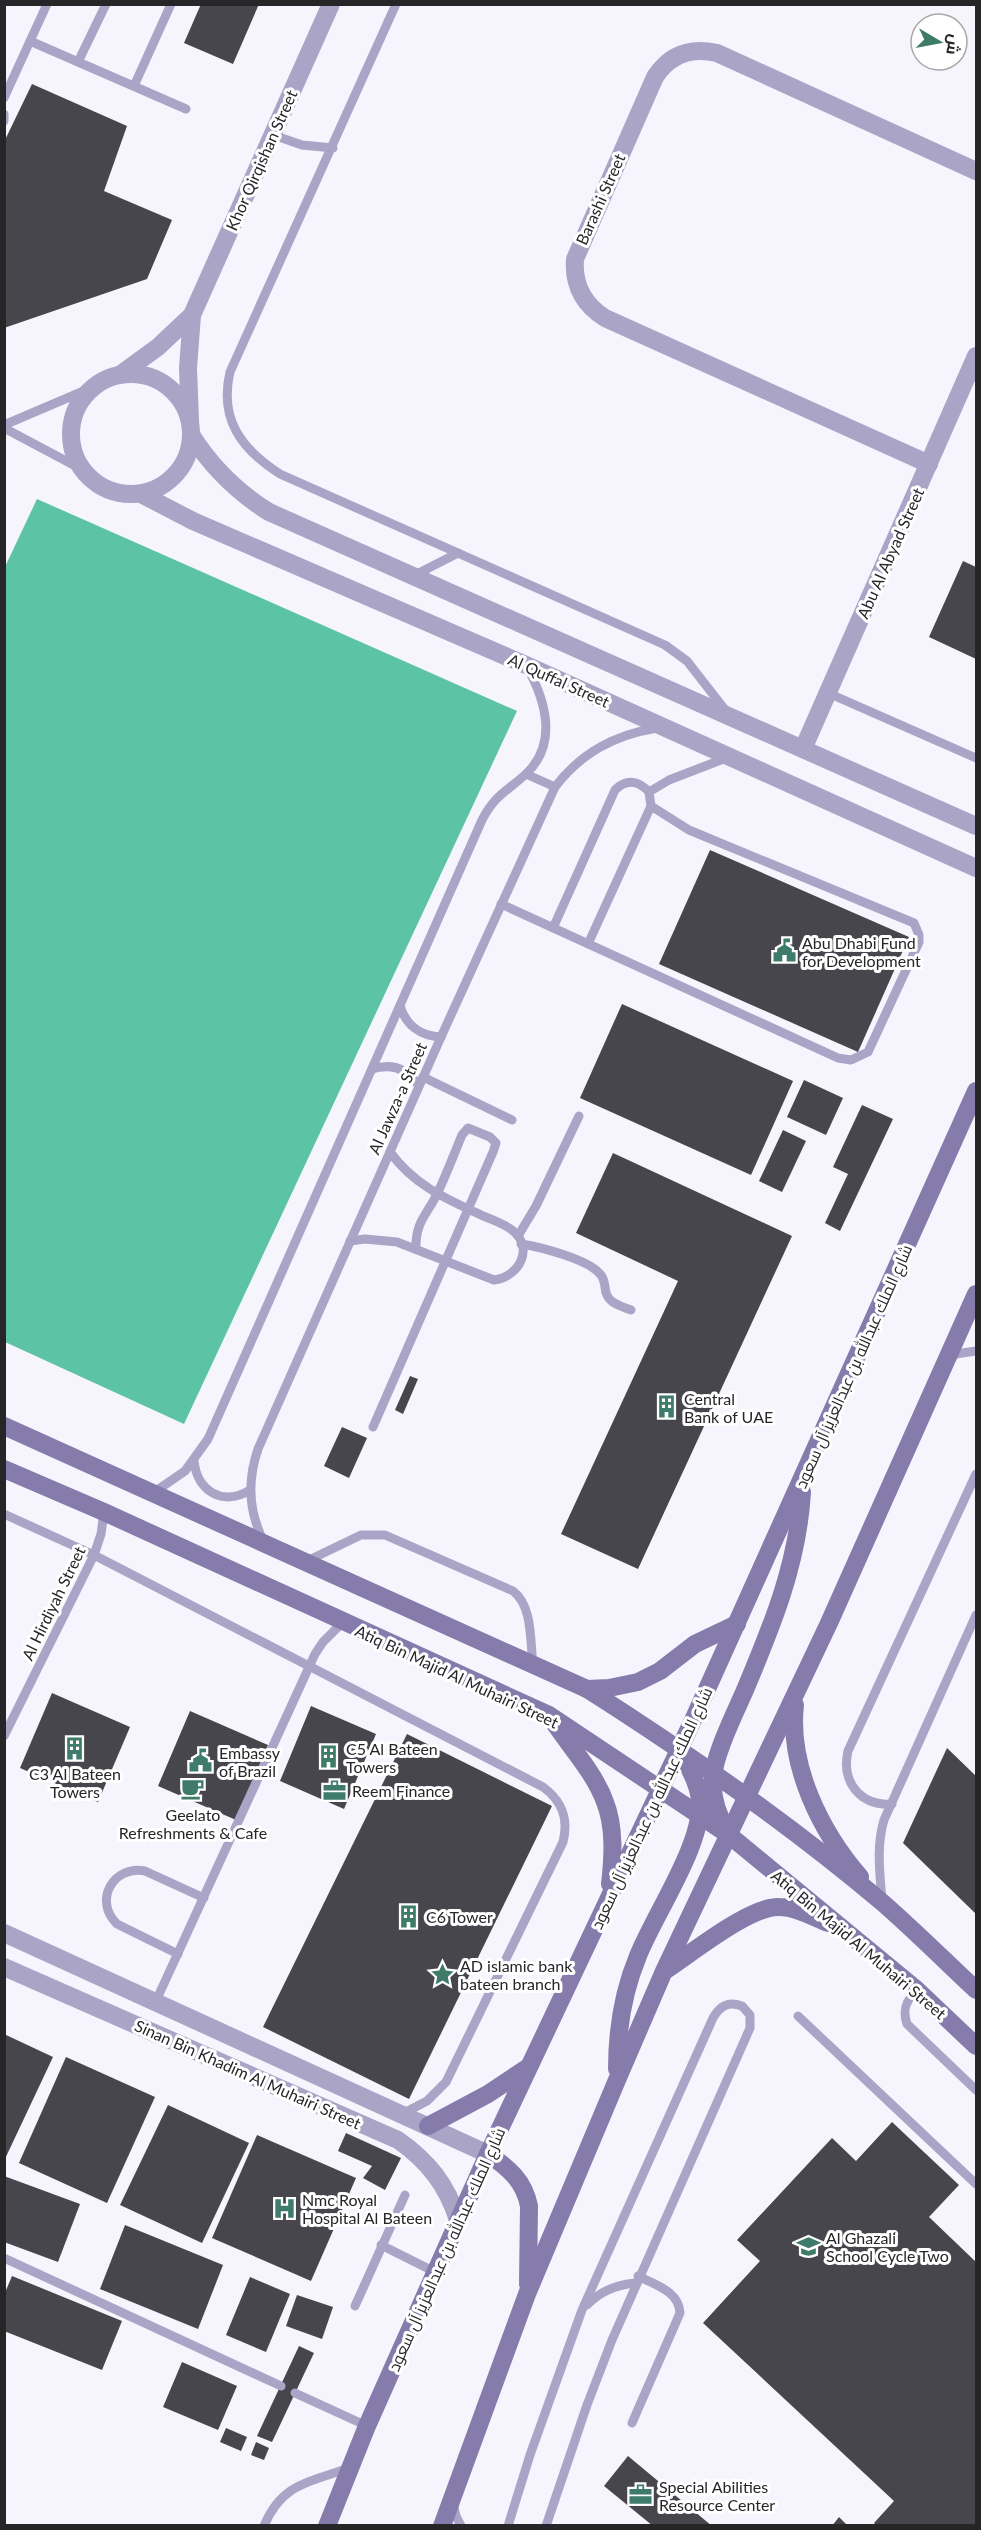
<svg xmlns="http://www.w3.org/2000/svg" width="981" height="2530" font-family="Lato,Cairo,sans-serif">
  <rect width="100%" height="100%" fill="#f6f5fe"/>
  <polygon fill="#5dc3a5" points="37,499 517,711 184,1424 5,1342 4,569"/>
  <g fill="#47464c">
    <polygon points="201,4 259,4 233,64 184,43"/>
    <polygon points="32,84 127,126 104,191 172,220 147,279 4,328 4,142"/>
    <polygon points="963,561 976,567 976,659 929,637"/>
    <polygon points="710,850 909,937 858,1052 659,964"/>
    <polygon points="622,1004 793,1081 751,1175 580,1098"/>
    <polygon points="804,1080 843,1098 826,1135 787,1117"/>
    <polygon points="862,1105 893,1119 840,1231 825,1223 848,1174 833,1167"/>
    <polygon points="783,1130 806,1141 782,1192 759,1181"/>
    <polygon points="613,1153 792,1236 638,1569 561,1534 678,1281 576,1233"/>
    <polygon points="410,1376 418,1379 403,1414 395,1410"/>
    <polygon points="342,1427 367,1438 349,1478 324,1466"/>
    <polygon points="52,1693 130,1727 98,1802 20,1768"/>
    <polygon points="311,1706 376,1734 344,1809 280,1781"/>
    <polygon points="190,1711 268,1745 236,1820 158,1786"/>
    <polygon points="407,1734 552,1806 409,2099 263,2027"/>
    <polygon points="947,1748 976,1776 976,1914 903,1843"/>
    <polygon points="4,2034 53,2057 4,2161"/>
    <polygon points="66,2057 155,2097 107,2203 19,2163"/>
    <polygon points="168,2105 249,2143 202,2243 120,2205"/>
    <polygon points="892,2122 959,2185 929,2217 976,2262 976,2526 877,2526 874,2523 894,2501 703,2323 760,2261 737,2240 832,2138 856,2161"/>
    <polygon points="346,2133 401,2158 385,2190 363,2178 372,2166 338,2151"/>
    <polygon points="257,2135 356,2178 311,2281 212,2238"/>
    <polygon points="4,2176 80,2204 58,2262 4,2242"/>
    <polygon points="125,2225 223,2265 198,2329 100,2289"/>
    <polygon points="12,2276 122,2321 102,2370 4,2331 4,2295"/>
    <polygon points="250,2277 290,2294 266,2352 226,2335"/>
    <polygon points="297,2295 333,2307 322,2339 286,2326"/>
    <polygon points="299,2346 314,2353 272,2442 257,2436"/>
    <polygon points="182,2362 237,2386 218,2430 163,2407"/>
    <polygon points="226,2428 247,2437 241,2451 220,2442"/>
    <polygon points="256,2442 269,2448 264,2460 251,2455"/>
    <polygon points="628,2456 712,2526 653,2526 604,2486"/>
    <polygon points="839,2517 848,2526 832,2526"/>
  </g>
  <g fill="none" stroke-linecap="round" stroke-linejoin="round">
    <g stroke="#aaa4c6" stroke-width="9">
      <path d="M396,4L230,372C219,419 241,449 280,474L665,645L687,661L726,711"/>
      <polyline points="30,41 186,109"/>
      <polyline points="78,62 106,4"/>
      <polyline points="134,86 171,4"/>
      <polyline points="4,98 47,4"/>
      <polyline points="4,114 4,121"/>
      <polyline points="273,135 302,145 333,148"/>
      <polyline points="4,425 93,387"/>
      <polyline points="4,428 83,470"/>
      <polyline points="413,576 458,553"/>
      <polyline points="828,693 976,758"/>
      <polyline points="526,774 555,787"/>
      <polyline points="649,792 669,780 726,758"/>
      <polyline points="501,904 838,1058 851,1060 868,1052 919,942 919,935 914,923 689,830 651,806"/>
      <path d="M553,928L615,790C627,778 639,781 649,792L651,806L588,944"/>
      <path d="M400,1006C406,1025 420,1036 441,1037"/>
      <path d="M372,1069C392,1063 408,1069 419,1086"/>
      <polyline points="423,1077 512,1120"/>
      <polyline points="518,1236 536,1206 579,1116"/>
      <path d="M350,1241L365,1239L397,1242L494,1280C519,1277 535,1248 512,1230C503,1223 489,1219 479,1214C444,1198 413,1184 390,1152"/>
      <path d="M521,1244C540,1247 588,1259 600,1274C604,1278 604,1282 605,1287C606,1303 618,1305 631,1310"/>
      <polyline points="949,1355 976,1351"/>
      <path d="M373,1427L493,1152L496,1143L490,1137L468,1128L462,1135C454,1154 447,1173 438,1192C428,1214 415,1221 416,1249"/>
      <path d="M194,1461C197,1491 223,1507 250,1490"/>
      <path d="M153,1493L185,1471L208,1439L482,820C495,795 506,792 526,774C558,744 546,701 527,667"/>
      <path d="M4,1514L94,1555L543,1787C562,1801 569,1818 563,1842L446,2082L427,2101L402,2114"/>
      <path d="M264,1542C248,1511 247,1481 258,1449L441,1037L555,787C581,753 614,735 657,728"/>
      <path d="M307,1561L361,1535H385L513,1591C533,1606 530,1642 533,1665"/>
      <polyline points="4,1736 94,1555 101,1534 104,1512"/>
      <path d="M892,1804C860,1806 841,1782 848,1751L976,1474"/>
      <path d="M882,1901C880,1873 876,1847 884,1820L976,1615"/>
      <path d="M178,1954L117,1924C93,1901 113,1865 145,1871L204,1898"/>
      <path d="M917,1990C906,2000 902,2010 907,2024L976,2090"/>
      <polyline points="156,2001 315,1654 323,1642 343,1622"/>
      <polyline points="798,2016 976,2184"/>
      <polyline points="381,2245 435,2272"/>
      <polyline points="4,2258 281,2386"/>
      <path d="M587,2305C600,2291 616,2285 635,2283"/>
      <polyline points="355,2306 405,2195"/>
      <polyline points="295,2393 367,2426"/>
      <path d="M632,2423L680,2313C679,2291 655,2285 638,2276"/>
      <polyline points="453,2503 456,2516 461,2526"/>
      <path d="M264,2526C282,2483 310,2482 349,2468"/>
      <path d="M508,2526L530,2455L582,2310L713,2018C720,2006 728,2001 742,2006L750,2015V2028L612,2340L587,2405L546,2526"/>
    </g>
    <g stroke="#aaa4c6" stroke-width="18">
      <circle cx="131" cy="434" r="60"/>
      <polyline points="121,374 158,347 192,315"/>
      <polyline points="190,421 188,368 192,315 331,4"/>
      <path d="M192,436C213,469 237,492 269,512L976,826"/>
      <path d="M929,464L605,318C583,304 573,285 575,259L655,77C670,54 691,47 717,53L976,171"/>
      <polyline points="141,494 193,521 526,665 976,868"/>
      <polyline points="803,749 976,356"/>
      <polyline points="4,1933 488,2154"/>
      <path d="M4,1967L398,2140C428,2161 447,2185 458,2220"/>
    </g>
    <g stroke="#867cac" stroke-width="18">
      <path d="M4,1426L587,1689C689,1754 790,1824 883,1903C915,1931 945,1961 976,1990"/>
      <polyline points="4,1469 104,1512 549,1715 729,1835 917,1990 976,2046"/>
      <polyline points="587,1689 609,1688 638,1682 660,1671 695,1644 737,1624"/>
      <path d="M795,1705C788,1766 821,1832 860,1877"/>
      <path d="M555,1724C572,1749 595,1774 605,1802C615,1827 613,1858 610,1884"/>
      <path d="M728,1833C718,1816 711,1797 713,1777C715,1753 735,1713 745,1690C772,1626 798,1563 802,1492"/>
      <path d="M666,1970C692,1953 750,1906 779,1907C796,1907 813,1917 828,1923"/>
      <path d="M617,2069C617,2031 623,1992 638,1956C654,1915 704,1843 700,1800C698,1783 690,1768 681,1754"/>
      <polyline points="428,2126 488,2094 527,2068"/>
      <path d="M488,2154C509,2168 524,2181 529,2206L528,2284"/>
      <polyline points="327,2526 367,2426 488,2154 694,1718 976,1091"/>
      <polyline points="442,2526 527,2294 617,2080 664,1971 829,1623 976,1294"/>
    </g>
  </g>
  <defs>
    <symbol id="civic-bare" viewBox="-9 -9 18 18"><path d="M-.6-6.5H3V-4.5H.6V-3L4-1V1h2V6H-6V1h2V-1L-.6-3ZM-1.2 2.5V6h2.4V2.5Z" fill="#3e7c69" stroke="#fff" stroke-width="2.5" paint-order="stroke"/></symbol>
    <symbol id="building-bare" viewBox="-9 -9 18 18"><path d="M-4-6H4V6H1V3H-1V6H-4ZM-2.5-4.3h1.7v1.8h-1.7ZM.8-4.3h1.7v1.8H.8ZM-2.5-1h1.7V.8h-1.7ZM.8-1h1.7V.8H.8Z" fill="#3e7c69" stroke="#fff" stroke-width="2.5" paint-order="stroke"/></symbol>
    <symbol id="cafe-bare" viewBox="-9 -9 18 18"><path d="M-5.5-4.5H6V0H3Q3 3.5 0 3.5H-2.5Q-5.5 3.5-5.5 0ZM3-3.2v2h1.7v-2ZM-6 4.5H4V6H-6Z" fill="#3e7c69" stroke="#fff" stroke-width="2.5" paint-order="stroke"/></symbol>
    <symbol id="office-bare" viewBox="-9 -9 18 18"><path d="M-6-3h4V-5.5h4V-3h4V5H-6ZM-1-4.5V-3h2v-1.5ZM-6 0V1H6V0Z" fill="#3e7c69" stroke="#fff" stroke-width="2.5" paint-order="stroke"/></symbol>
    <symbol id="sight-bare" viewBox="-9 -9 18 18"><path d="M0-6L1.8-2.2L6-1.7L2.9 1.2L3.7 5.4L0 3.3L-3.7 5.4L-2.9 1.2L-6-1.7L-1.8-2.2Z" fill="#3e7c69" stroke="#fff" stroke-width="2.5" paint-order="stroke"/></symbol>
    <symbol id="hospital-bare" viewBox="-9 -9 18 18"><path d="M-5-5h3v3.5h4V-5h3V5h-3V1.5h-4V5h-3Z" fill="#3e7c69" stroke="#fff" stroke-width="2.5" paint-order="stroke"/></symbol>
    <symbol id="school-bare" viewBox="-9 -9 18 18"><path d="M0-5L7-2L0 1L-7-2ZM-4 1L0 2.5L4 1V4Q0 6-4 4Z" fill="#3e7c69" stroke="#fff" stroke-width="2.5" paint-order="stroke"/></symbol>
  </defs>
  <g fill-rule="evenodd">
    <use href="#civic-bare" x="768" y="934" width="33" height="33"/>
    <use href="#building-bare" x="650" y="1390" width="33" height="33"/>
    <use href="#building-bare" x="58" y="1732" width="33" height="33"/>
    <use href="#building-bare" x="312" y="1740" width="33" height="33"/>
    <use href="#civic-bare" x="184" y="1744" width="33" height="33"/>
    <use href="#cafe-bare" x="176" y="1772" width="33" height="33"/>
    <use href="#office-bare" x="318" y="1774" width="33" height="33"/>
    <use href="#building-bare" x="392" y="1900" width="33" height="33"/>
    <use href="#sight-bare" x="426" y="1958" width="33" height="33"/>
    <use href="#hospital-bare" x="268" y="2192" width="33" height="33"/>
    <use href="#school-bare" x="792" y="2230" width="33" height="33"/>
    <use href="#office-bare" x="624" y="2478" width="33" height="33"/>
  </g>
  <g text-anchor="middle" dominant-baseline="central" stroke-width="6" stroke-linejoin="round" paint-order="stroke">
    <g font-size="16" fill="#262528" stroke="#fff">
      <text transform="translate(261 160) rotate(-66)">Khor Qirqishan Street</text>
      <text transform="translate(600 199) rotate(-66)">Barashi Street</text>
      <text transform="translate(890 553) rotate(-66)">Abu Al Abyad Street</text>
      <text transform="translate(559 680) rotate(24)">Al Quffal Street</text>
      <text transform="translate(397 1098) rotate(-66)">Al Jawza-a Street</text>
      <text transform="translate(853 1366) rotate(-66)">شارع الملك عبدالله بن عبدالعزيز آل سعود</text>
      <text transform="translate(53 1603) rotate(-64)">Al Hirdiyah Street</text>
      <text transform="translate(457 1676) rotate(25)">Atiq Bin Majid Al Muhairi Street</text>
      <text transform="translate(651 1808) rotate(-65)">شارع الملك عبدالله بن عبدالعزيز آل سعود</text>
      <text transform="translate(859 1944) rotate(40)">Atiq Bin Majid Al Muhairi Street</text>
      <text transform="translate(248 2074) rotate(24)">Sinan Bin Khadim Al Muhairi Street</text>
      <text transform="translate(446 2249) rotate(-66)">شارع الملك عبدالله بن عبدالعزيز آل سعود</text>
    </g>
    <g font-size="16" fill="#262528" stroke="#fff" text-anchor="start">
      <text x="802" y="942">Abu Dhabi Fund<tspan x="802" dy="18">for Development</tspan></text>
      <text x="684" y="1398">Central<tspan x="684" dy="18">Bank of UAE</tspan></text>
      <text x="346" y="1748">C5 Al Bateen<tspan x="346" dy="18">Towers</tspan></text>
      <text x="219" y="1752">Embassy<tspan x="219" dy="18">of Brazil</tspan></text>
      <text x="75" y="1773" text-anchor="middle">C3 Al Bateen<tspan x="75" dy="18">Towers</tspan></text>
      <text x="352" y="1790">Reem Finance</text>
      <text x="193" y="1814" text-anchor="middle">Geelato<tspan x="193" dy="18">Refreshments &amp; Cafe</tspan></text>
      <text x="426" y="1916">C6 Tower</text>
      <text x="460" y="1965">AD islamic bank<tspan x="460" dy="18">bateen branch</tspan></text>
      <text x="302" y="2199">Nmc Royal<tspan x="302" dy="18">Hospital Al Bateen</tspan></text>
      <text x="826" y="2237">Al Ghazali<tspan x="826" dy="18">School Cycle Two</tspan></text>
      <text x="659" y="2486">Special Abilities<tspan x="659" dy="18">Resource Center</tspan></text>
    </g>
  </g>
  <rect width="981" height="2530" fill="none" stroke="#262528" stroke-width="12"/>
  <g transform="translate(939 42) rotate(100)"><circle r="28" fill="#ffffff" stroke="#a8a8a9" stroke-width="1.5"/>
  <path d="M0-4.5L10 22L0 15L-10 22Z" fill="#3e7c69"/>
  <text y="-9" font-size="16" font-weight="bold" text-anchor="middle" fill="#262528">ش</text>
  </g>
</svg>
